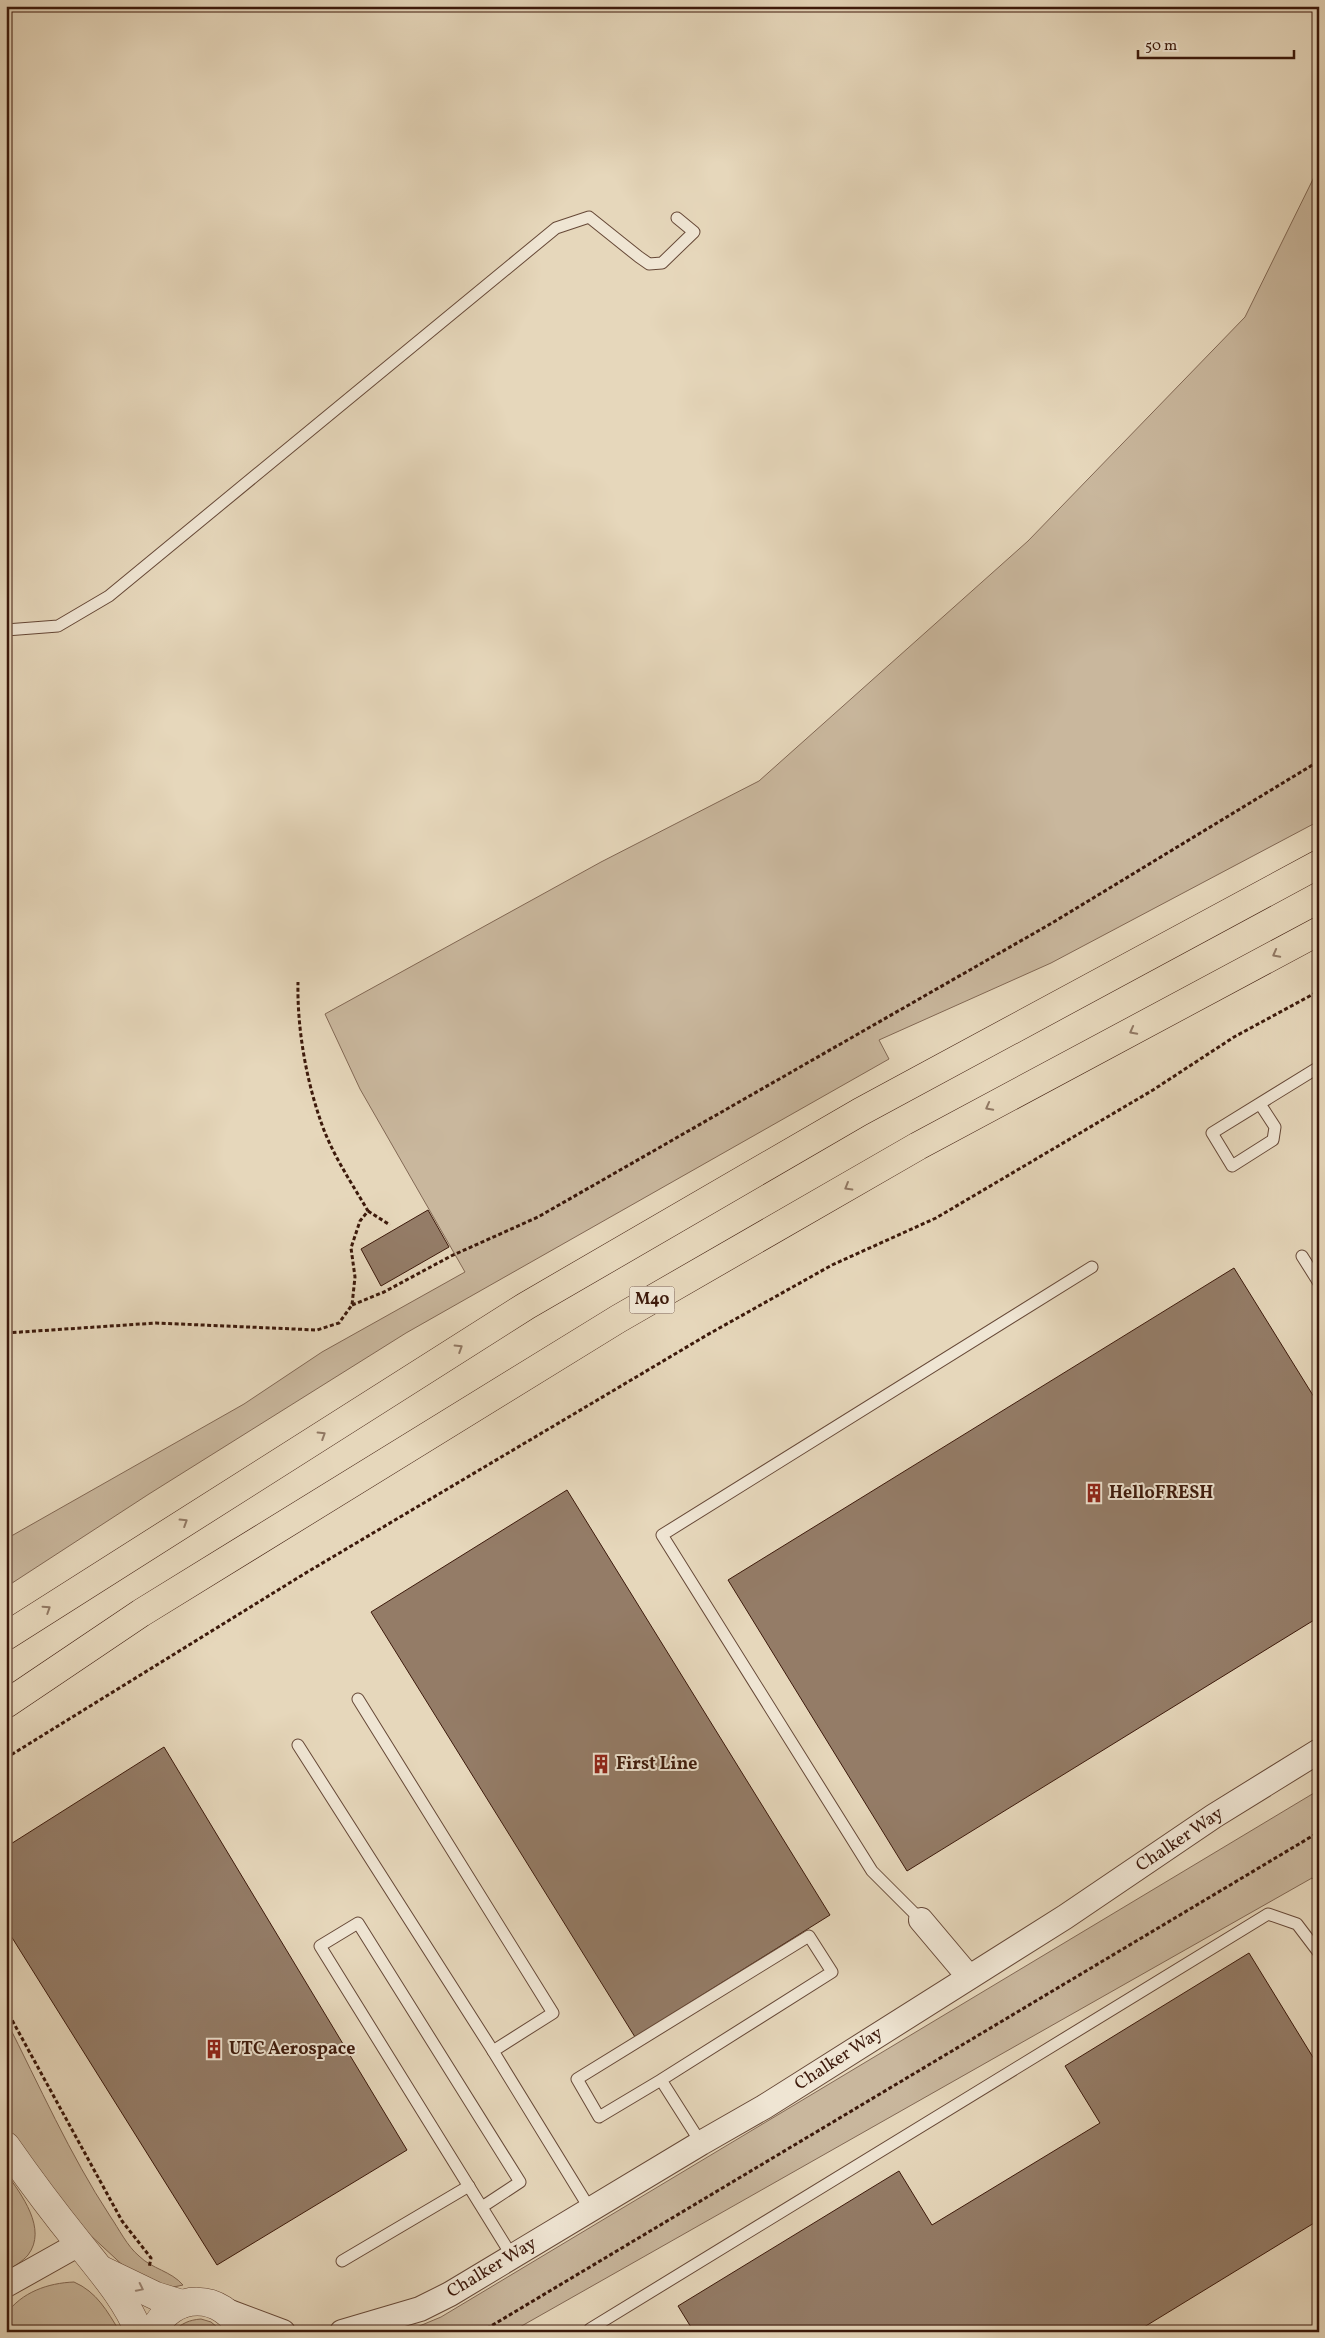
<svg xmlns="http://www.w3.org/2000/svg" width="1325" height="2338" font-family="Vollkorn,serif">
  <rect width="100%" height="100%" fill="#e6d7bb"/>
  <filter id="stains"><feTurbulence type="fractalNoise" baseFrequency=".004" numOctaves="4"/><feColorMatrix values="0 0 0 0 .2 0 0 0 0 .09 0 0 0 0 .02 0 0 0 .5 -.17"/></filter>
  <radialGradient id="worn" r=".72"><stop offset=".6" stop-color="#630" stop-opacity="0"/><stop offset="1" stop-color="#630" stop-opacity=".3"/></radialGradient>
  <g fill="#c9b79d" stroke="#826854">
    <polygon points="1319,167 1319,821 1051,963 879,1040 889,1059 406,1333 149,1494 6,1587 6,1539 244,1404 322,1352 465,1272 360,1089 325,1014 601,862 759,781 1028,541 1245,317"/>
    <polygon points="1319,1790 1319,1885 1312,1878 511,2332 405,2332 441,2317"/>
    <path d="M6,2020C39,2085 70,2155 110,2216C119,2229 127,2246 139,2256C152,2269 171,2271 183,2285L169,2288L129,2271L89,2234L55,2195L16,2142L6,2127Z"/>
    <path d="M6,2173C21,2194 48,2229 28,2255C23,2261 13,2267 6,2272Z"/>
    <path d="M74,2282C97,2292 107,2311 120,2332H6V2314C22,2292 48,2283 74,2282Z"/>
    <path d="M201,2319L211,2322L223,2332H173C182,2323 189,2320 201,2319Z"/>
  </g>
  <g fill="#947c67" stroke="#3c190b">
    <polygon points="428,1210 449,1247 381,1286 361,1249"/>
    <polygon points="1234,1268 1319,1405 1319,1617 907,1871 728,1580"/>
    <polygon points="567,1490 830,1915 635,2037 371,1612"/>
    <polygon points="164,1747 407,2150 217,2265 6,1928 6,1847"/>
    <polygon points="1249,1953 1319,2067 1319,2220 1136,2332 694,2332 678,2306 899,2171 932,2225 1100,2123 1065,2066"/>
  </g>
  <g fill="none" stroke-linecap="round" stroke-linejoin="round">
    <defs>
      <g id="service">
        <polyline points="6,630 58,626 109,596 556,228 589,217 639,257 649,264 662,263 694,232 677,218"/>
        <polyline points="1260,1104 1275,1127 1273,1140 1232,1166 1212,1133 1319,1067"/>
        <polyline points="1302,1256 1319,1283"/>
        <polyline points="358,1699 553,2013 493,2051 590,2209"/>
        <polyline points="298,1745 493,2051"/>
        <polyline points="921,1920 872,1871 662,1535 1092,1267"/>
        <polyline points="661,2080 832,1972 809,1936 577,2079 599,2117 661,2080 701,2143"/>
        <polyline points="482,2207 520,2182 358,1923 320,1946 512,2256"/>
        <polyline points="342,2261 469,2186"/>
        <polyline points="590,2332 590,2329 1268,1914 1297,1924 1319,1953"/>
      </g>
      <g id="minor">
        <polyline points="921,1920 969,1977"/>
        <polyline points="6,2285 79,2244"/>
        <polyline points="227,2311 283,2332"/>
        <polyline points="342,2332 420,2309 450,2294 701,2143 764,2107 1065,1917 1214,1816 1319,1751"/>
      </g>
      <g id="tertiary">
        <path d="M6,2146C29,2179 53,2211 78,2242C100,2270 126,2299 139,2332"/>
        <polyline points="102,2270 156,2296 182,2304"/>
        <path d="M153,2332C172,2291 223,2292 242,2332"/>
      </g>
      <g id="motorway">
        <polyline points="6,1636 526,1306 860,1112 1319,864"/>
        <polyline points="6,1704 141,1613 618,1319 918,1146 1319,931"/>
      </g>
    </defs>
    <use href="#service" stroke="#664837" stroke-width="13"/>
    <use href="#minor" stroke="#664837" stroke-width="26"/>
    <use href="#tertiary" stroke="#664837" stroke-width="29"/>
    <use href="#motorway" stroke="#3c190b" stroke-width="29"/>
    <g stroke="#3c190b" stroke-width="3" stroke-dasharray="4 2.5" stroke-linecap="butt">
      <polyline points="368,1211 390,1225"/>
      <polyline points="352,1305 384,1292 451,1256 538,1217 1052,923 1319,761"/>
      <path d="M6,1333L156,1323L317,1330L339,1323L352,1305L355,1277L351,1248L360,1221L368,1211C351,1182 332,1154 321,1122C306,1079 297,1028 298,982"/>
      <polyline points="6,1758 304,1574 707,1335 832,1265 936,1218 1153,1090 1234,1037 1319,991"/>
      <polyline points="6,2009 122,2221 151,2258 149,2268"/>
      <polyline points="481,2332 1319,1832"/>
    </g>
    <use href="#service" stroke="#efe5d3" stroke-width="11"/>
    <use href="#minor" stroke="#efe5d3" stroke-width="24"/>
    <use href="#tertiary" stroke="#efe5d3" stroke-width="28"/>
    <use href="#motorway" stroke="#e6d7bb" stroke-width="28"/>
  </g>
  <defs><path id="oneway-chevron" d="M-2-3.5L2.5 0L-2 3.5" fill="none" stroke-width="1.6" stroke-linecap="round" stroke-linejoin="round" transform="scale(1.25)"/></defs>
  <g stroke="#917863">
    <use href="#oneway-chevron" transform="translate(1276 954) rotate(152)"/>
    <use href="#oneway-chevron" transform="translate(1133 1031) rotate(152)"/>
    <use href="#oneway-chevron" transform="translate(989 1107) rotate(152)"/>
    <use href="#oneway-chevron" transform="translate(848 1187) rotate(150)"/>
    <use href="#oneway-chevron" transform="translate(459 1348) rotate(-32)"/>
    <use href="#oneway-chevron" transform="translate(322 1435) rotate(-32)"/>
    <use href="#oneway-chevron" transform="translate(184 1522) rotate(-32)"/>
    <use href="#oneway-chevron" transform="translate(47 1609) rotate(-33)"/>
  </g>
  <use stroke="#9e8979" href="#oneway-chevron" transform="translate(140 2288) rotate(26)"/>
  <defs>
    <symbol id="building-bare" viewBox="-9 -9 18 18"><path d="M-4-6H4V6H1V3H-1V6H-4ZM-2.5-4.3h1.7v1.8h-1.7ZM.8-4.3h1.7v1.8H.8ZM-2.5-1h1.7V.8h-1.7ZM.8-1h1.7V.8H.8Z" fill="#8f2418" stroke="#efe5d3" stroke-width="2.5" paint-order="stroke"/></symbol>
  </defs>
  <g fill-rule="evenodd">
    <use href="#building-bare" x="1080" y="1479" width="28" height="28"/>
    <use href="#building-bare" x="587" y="1750" width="28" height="28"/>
    <use href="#building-bare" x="200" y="2035" width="28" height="28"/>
  </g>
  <g text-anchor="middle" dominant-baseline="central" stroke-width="4" stroke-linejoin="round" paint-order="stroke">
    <rect fill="#efe5d3" stroke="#725647" stroke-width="1" x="629.5" y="1286.5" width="45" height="27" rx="4"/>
    <g font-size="16" font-weight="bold" fill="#3c190b">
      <text x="652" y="1300">M40</text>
    </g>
    <g font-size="18" font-weight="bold" fill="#3c190b" stroke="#efe5d3" text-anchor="start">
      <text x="1109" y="1493">HelloFRESH</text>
      <text x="616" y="1764">First Line</text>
      <text x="229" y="2049">UTC Aerospace</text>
    </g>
    <g font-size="18" fill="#3c190b" stroke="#efe5d3">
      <text transform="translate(1180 1840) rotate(-34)">Chalker Way</text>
      <text transform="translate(839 2059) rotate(-33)">Chalker Way</text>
      <text transform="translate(492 2268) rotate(-31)">Chalker Way</text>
    </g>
  </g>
  <rect width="1325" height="2338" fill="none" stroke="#e6d7bb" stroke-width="25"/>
  <rect x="8" y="8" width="1310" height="2323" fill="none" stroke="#3c190b" stroke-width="2.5"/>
  <rect x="12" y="12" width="1300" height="2313" fill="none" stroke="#3c190b"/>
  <path d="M1138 50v8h156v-8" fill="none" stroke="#3c190b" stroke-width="2.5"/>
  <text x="1145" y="50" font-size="15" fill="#3c190b" stroke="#efe5d3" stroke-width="4" paint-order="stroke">50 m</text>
  <rect width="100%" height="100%" filter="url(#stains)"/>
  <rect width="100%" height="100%" fill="url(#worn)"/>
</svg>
